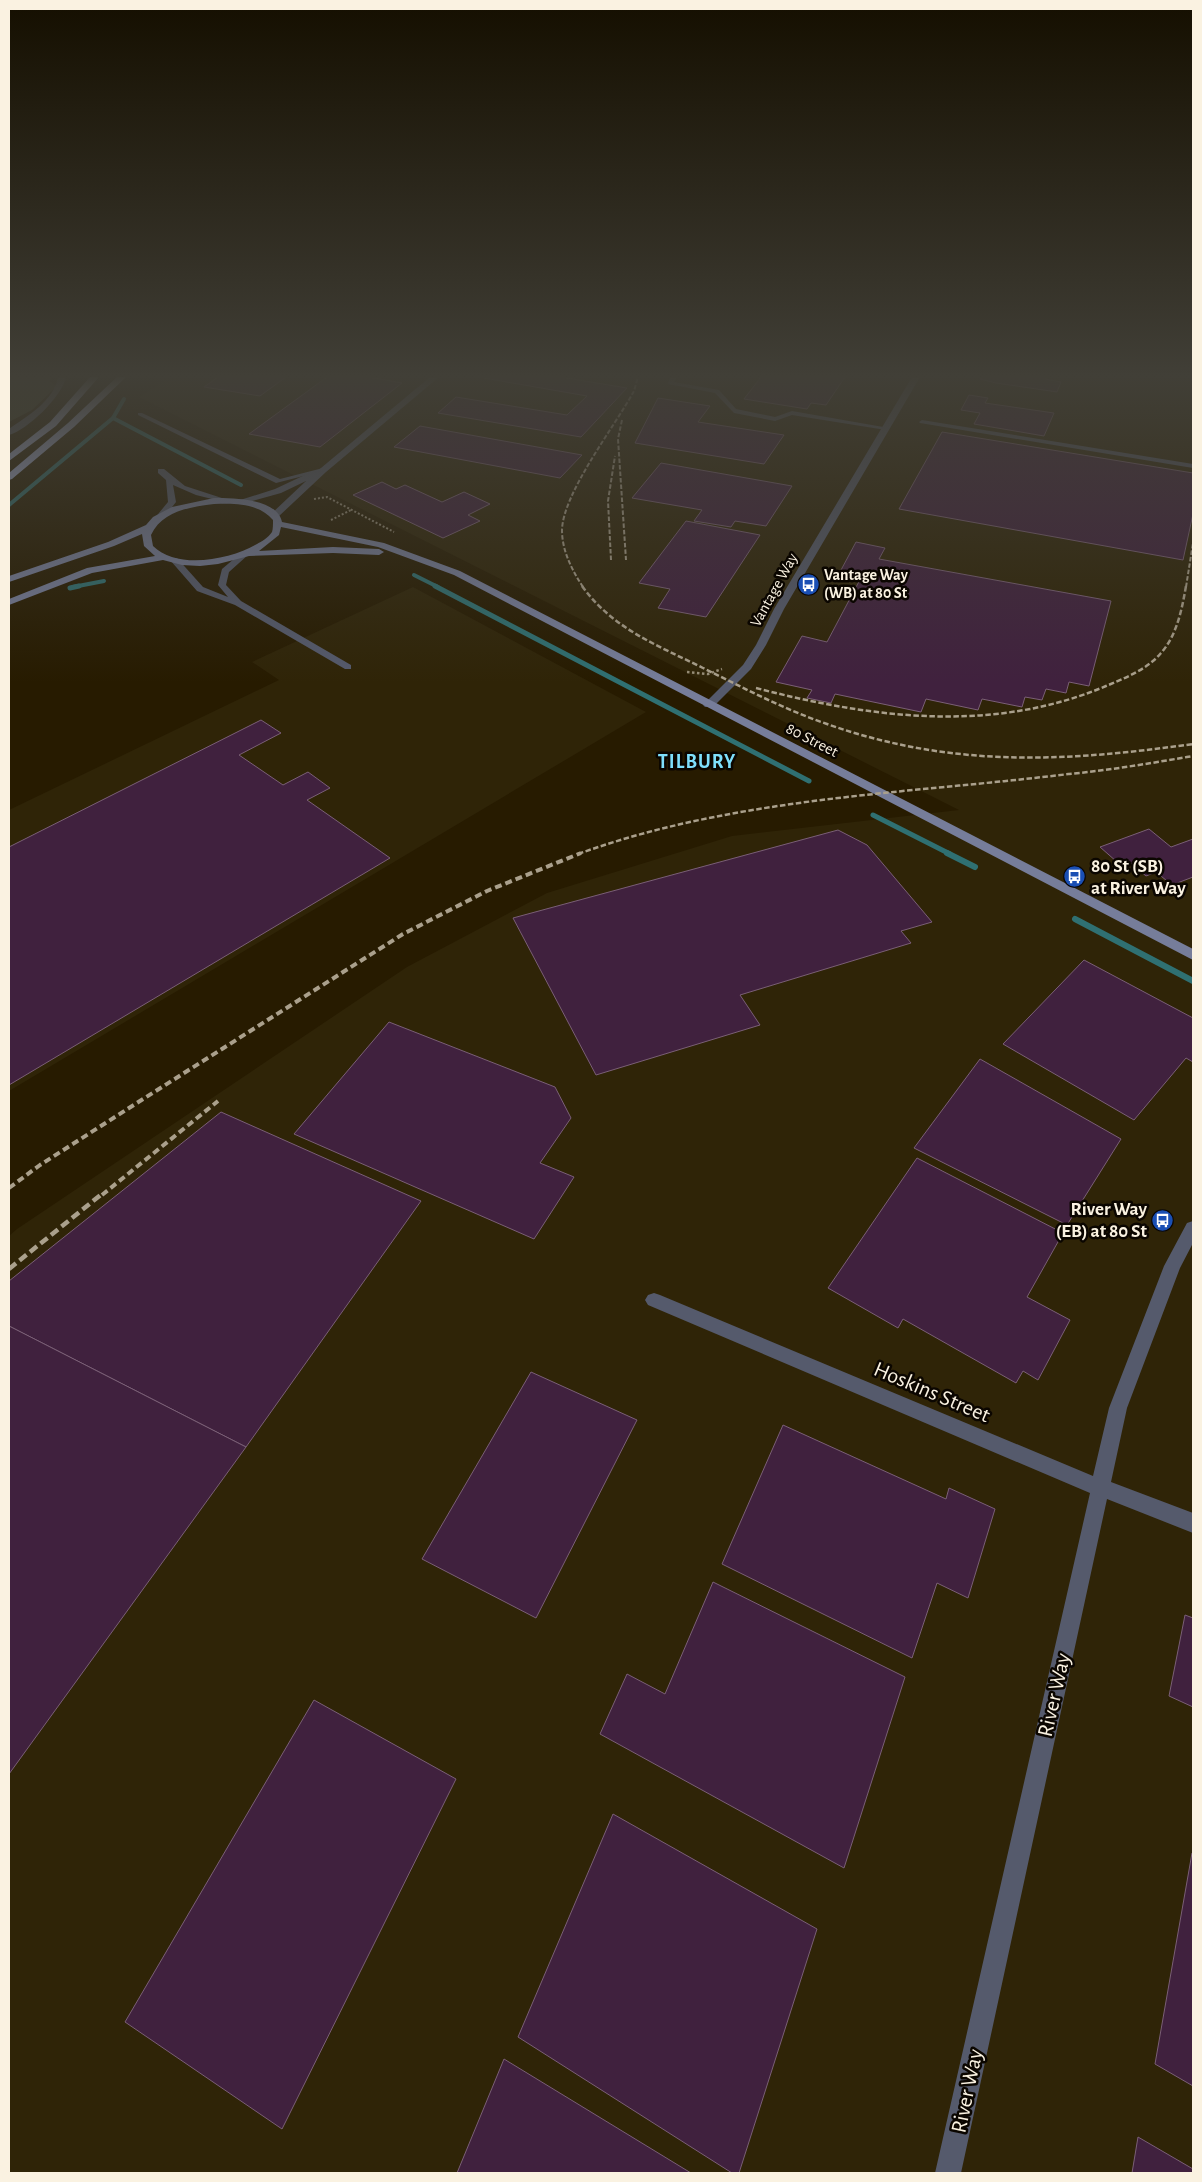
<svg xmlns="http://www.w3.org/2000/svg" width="1202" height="2182" font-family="'Alegreya Sans',sans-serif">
  <rect width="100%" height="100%" fill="#271b00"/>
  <g fill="#2f2407">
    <polygon points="156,377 1193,377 1193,2173 9,2173 9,1236 17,1229 407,967 547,893 732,836 959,810 139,397 164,381 154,379"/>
    <polygon points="413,587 646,712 9,1091 9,810 279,680 252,662"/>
  </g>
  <polygon fill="#3e4126" points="9,377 48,377 52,379 49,381 57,386 32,410 9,422"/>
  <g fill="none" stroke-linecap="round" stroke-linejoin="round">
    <g stroke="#2f7072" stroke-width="4">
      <polyline points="124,399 113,418 241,485"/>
      <polyline points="9,505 113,418"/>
      <polyline points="414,575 438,587"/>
      <polyline points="73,587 104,581"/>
    </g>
    <g stroke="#2f7072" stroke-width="5">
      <polyline points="435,586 809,781"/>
      <polyline points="70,588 79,586"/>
      <polyline points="873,815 950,854"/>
    </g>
    <g stroke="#2f7072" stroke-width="6">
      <polyline points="947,853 975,867"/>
      <polyline points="1075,919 1193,981"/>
    </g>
  </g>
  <g fill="#40213e" stroke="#7a5f76">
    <polygon points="218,377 286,377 260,396 204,387"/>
    <polygon points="327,377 369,377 402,383 320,447 249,434"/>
    <polygon points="478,377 561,377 627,388 581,437 438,413 456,397 567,415 587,396"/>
    <polygon points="761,377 845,377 826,405 811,403 807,409 744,399"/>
    <polygon points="981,377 1046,377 1045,379 1061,382 1057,392 996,383 980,379"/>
    <polygon points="969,395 988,398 985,403 1054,413 1044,436 974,424 980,413 961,410"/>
    <polygon points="658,398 710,406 698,422 784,435 764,464 635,443"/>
    <polygon points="420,426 582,455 560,478 394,447"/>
    <polygon points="942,432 1193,473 1193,514 1183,560 899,509"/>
    <polygon points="661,463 792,486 766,526 735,521 731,527 694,521 702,510 632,498"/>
    <polygon points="382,482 396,489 405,485 442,502 464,492 490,504 468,515 480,521 443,538 353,495"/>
    <polygon points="686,521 760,535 706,617 658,608 670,589 639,583"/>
    <polygon points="856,542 885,548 879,559 1111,601 1089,686 1069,682 1066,693 1046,689 1042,700 1025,697 1022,707 982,699 978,710 926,699 921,712 835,694 831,703 807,698 812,690 776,682 802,636 827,642 863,574 841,570"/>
    <polygon points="261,720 281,733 239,755 283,785 308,772 330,788 307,800 390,858 9,1085 9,847"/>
    <polygon points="1149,829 1171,847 1193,839 1193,877 1172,885 1156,872 1146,876 1126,859 1117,862 1100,847"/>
    <polygon points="838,830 867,845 932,922 901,931 911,943 740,995 760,1025 596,1075 513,918"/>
    <polygon points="1084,960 1193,1018 1193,1062 1186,1058 1134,1120 1003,1044"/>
    <polygon points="389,1022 555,1087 571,1118 540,1163 574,1177 534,1239 294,1134"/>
    <polygon points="980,1059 1121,1139 1067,1225 914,1148"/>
    <polygon points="221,1112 421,1201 246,1447 9,1326 9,1281"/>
    <polygon points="917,1158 1063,1233 1027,1297 1070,1320 1038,1380 1023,1371 1016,1383 903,1319 898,1328 828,1288"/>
    <polygon points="9,1326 246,1447 9,1774"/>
    <polygon points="531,1372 637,1420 536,1618 422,1559"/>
    <polygon points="783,1425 946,1499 949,1488 995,1509 968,1598 937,1583 912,1658 722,1564"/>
    <polygon points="713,1582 905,1677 844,1868 600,1734 627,1674 665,1694"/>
    <polygon points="1185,1615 1193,1618 1193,1707 1169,1696"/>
    <polygon points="314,1700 456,1779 282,2129 125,2022"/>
    <polygon points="613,1814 817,1929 739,2173 732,2173 518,2037"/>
    <polygon points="1192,1853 1193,1854 1193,2086 1155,2064"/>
    <polygon points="504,2059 691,2173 457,2173"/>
    <polygon points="1138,2137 1193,2169 1193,2173 1132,2173"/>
  </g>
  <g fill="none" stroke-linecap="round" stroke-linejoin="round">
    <g stroke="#988e78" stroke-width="2" stroke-dasharray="2 2" stroke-linecap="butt">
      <polyline points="314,499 327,497 394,532"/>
      <polyline points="331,520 351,510"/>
    </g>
    <polyline stroke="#988e78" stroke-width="2.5" stroke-dasharray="2.5 2.5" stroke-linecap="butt" points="687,672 708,674 722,669"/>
    <g fill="#555a6c" fill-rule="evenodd">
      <polygon points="670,377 677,377 674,382 719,390 736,409 775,417 792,411 889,428 886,430 792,415 775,421 734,413 715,393 668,384"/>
      <polygon points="138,413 142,413 280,479 323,468 327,470 276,483 138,415"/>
      <polygon points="922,420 1193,464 1193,468 920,423 919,422"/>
      <polygon points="158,469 164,469 185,486 228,500 224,502 196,495 173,485 176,502 161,521 155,521 154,519 168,502 166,480 158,473"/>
      <polygon points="241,553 248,555 229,572 226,585 241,601 351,665 351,669 345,669 235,605 197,591 170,560 177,558 203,587 228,597 218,585 222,569"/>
    </g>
    <g fill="#555a6c" fill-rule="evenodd">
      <path d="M58,377H66C62,397 27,430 9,435V429C27,416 54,401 58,377Z"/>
      <polygon points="430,377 439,377 326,472 278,517 272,517 270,515 306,481 281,493 241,504 237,501 275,489 309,473 315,473"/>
      <polygon points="912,377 920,377 784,609 766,645 751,669 713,707 705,707 703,705 743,665 756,645 774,609"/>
      <polygon points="1193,1221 1193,1243 1180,1268 1127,1408 1111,1482 1193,1513 1193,1533 1107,1499 961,2173 935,2173 1090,1493 648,1305 645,1300 648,1295 654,1293 660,1295 1093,1476 1109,1408 1164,1266 1187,1223"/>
    </g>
    <path fill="#767d9a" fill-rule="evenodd" d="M214,498C233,498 277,498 282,522L384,543L460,571L1193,949V960L454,575L378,547L281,527L279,535L259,551L333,547L379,549L384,552L379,555L333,553L249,556L218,564L200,566L182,565L163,560L92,573L9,605V599L87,568L155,556L144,546L142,534L114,546L12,581L9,582V576L108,542L146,525L153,517L172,507ZM214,504C235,503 258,503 273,520C273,524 273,529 272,532C269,537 261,542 257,544C230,560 177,570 153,546L151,535C162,511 190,507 214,504Z"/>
    <g fill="#a5b1de" fill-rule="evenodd">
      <polygon points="90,377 99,377 56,426 9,461 9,454 50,422"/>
      <polygon points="117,377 126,377 74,427 12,479 9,480 9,473 68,423"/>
    </g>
    <g stroke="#aaa08c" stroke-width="2" stroke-dasharray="4.5 2" stroke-linecap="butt">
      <polyline points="622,420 618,439 626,560"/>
      <polyline points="611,560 608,501 615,456"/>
      <path d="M583,587C572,570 562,551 562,530C563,493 615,426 634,391L638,377"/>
      <polyline points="1186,587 1193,543"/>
    </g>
    <g stroke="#aaa08c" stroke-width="2.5" stroke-dasharray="5.5 2.5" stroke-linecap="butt">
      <path d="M582,586C613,629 657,645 703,668C744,688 783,709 827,724C952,768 1064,762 1193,744"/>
      <path d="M756,688C871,718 993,734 1106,686C1125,678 1148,669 1161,653C1177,635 1182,609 1186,586"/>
      <path d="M578,854C736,797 904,794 1069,774C1111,770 1152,763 1193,756"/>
    </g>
    <g stroke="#aaa08c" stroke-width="4" stroke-dasharray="7 4" stroke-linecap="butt">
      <polyline points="9,1188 40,1165 129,1108 403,934 487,891 581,853"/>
      <polyline points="102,1195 218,1101"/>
    </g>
    <polyline stroke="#aaa08c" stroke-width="4.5" stroke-dasharray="9 4.5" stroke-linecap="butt" points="9,1269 103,1193"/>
  </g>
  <linearGradient id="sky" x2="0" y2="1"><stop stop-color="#150f00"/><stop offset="0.55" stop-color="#413f37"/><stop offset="1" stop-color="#413f37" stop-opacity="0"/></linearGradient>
  <rect width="1202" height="683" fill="url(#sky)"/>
  <defs>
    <symbol id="bus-disc" viewBox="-11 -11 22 22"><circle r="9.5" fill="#1a4fb4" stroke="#0b0600"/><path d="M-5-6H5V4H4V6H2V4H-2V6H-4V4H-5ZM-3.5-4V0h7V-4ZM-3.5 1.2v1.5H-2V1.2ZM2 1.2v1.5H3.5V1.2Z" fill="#fff"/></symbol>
  </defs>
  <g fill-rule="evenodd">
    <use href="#bus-disc" x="796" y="572" width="25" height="25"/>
    <use href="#bus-disc" x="1062" y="864" width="25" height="25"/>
    <use href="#bus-disc" x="1150" y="1208" width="25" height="25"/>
  </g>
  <g text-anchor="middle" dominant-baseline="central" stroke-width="5" stroke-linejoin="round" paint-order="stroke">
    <g font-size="16" font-weight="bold" fill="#faf2e1" stroke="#0b0600" text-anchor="start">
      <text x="824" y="575">Vantage Way<tspan x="824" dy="18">(WB) at 80 St</tspan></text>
    </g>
    <g font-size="16" fill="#faf2e1" stroke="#0b0600">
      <text transform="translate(774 590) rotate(-61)">Vantage Way</text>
      <text transform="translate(812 740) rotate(27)">80 Street</text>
    </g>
    <g font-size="19" font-weight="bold" fill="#faf2e1" stroke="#0b0600" text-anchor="start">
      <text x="1091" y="866">80 St (SB)<tspan x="1091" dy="22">at River Way</tspan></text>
      <text x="1147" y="1209" text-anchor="end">River Way<tspan x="1147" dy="22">(EB) at 80 St</tspan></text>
    </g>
    <g font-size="20" font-weight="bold" letter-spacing="1" fill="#7edffc" stroke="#0b0600">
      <text x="697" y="762">TILBURY</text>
    </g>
    <g font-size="22" fill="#faf2e1" stroke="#0b0600">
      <text transform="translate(932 1392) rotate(23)">Hoskins Street</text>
      <text transform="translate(1054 1695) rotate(-77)">River Way</text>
      <text transform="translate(967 2091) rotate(-78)">River Way</text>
    </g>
  </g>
  <rect width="1202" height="2182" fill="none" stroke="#faf2e1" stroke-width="20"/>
</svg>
